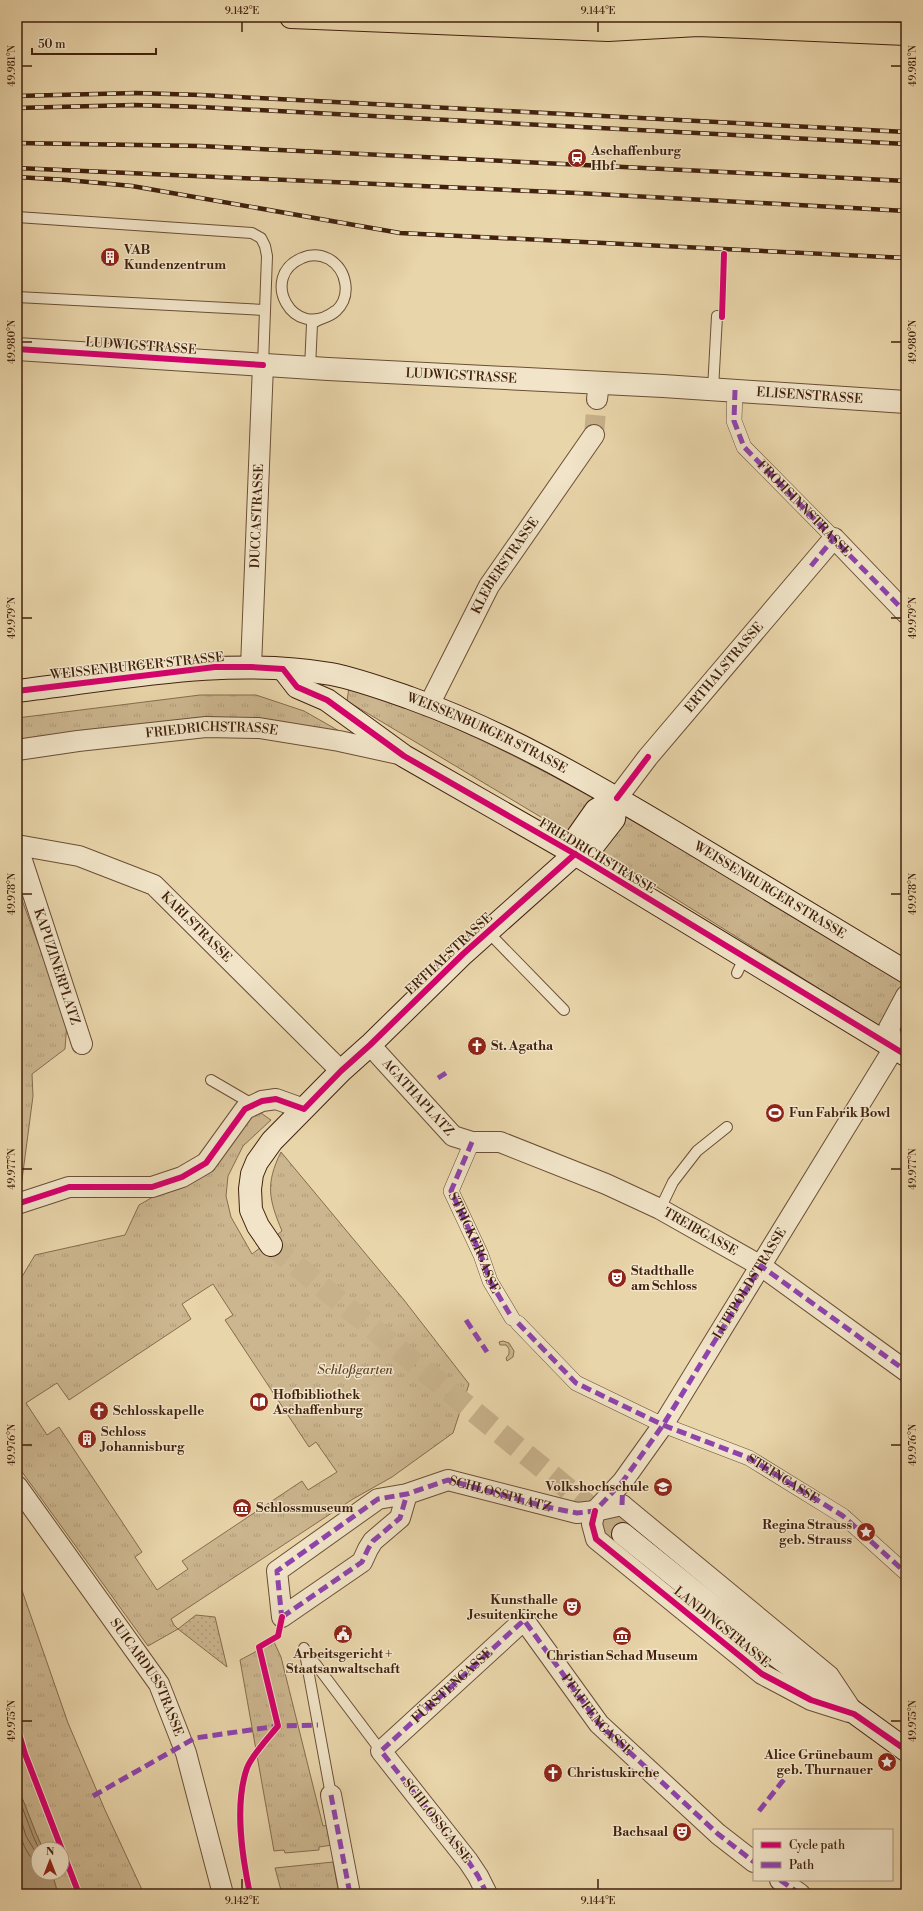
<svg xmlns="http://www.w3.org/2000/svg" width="923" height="1911" font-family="'Libre Bodoni',serif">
  <defs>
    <pattern id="grass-tufts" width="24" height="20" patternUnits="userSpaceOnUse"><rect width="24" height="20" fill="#ccb68f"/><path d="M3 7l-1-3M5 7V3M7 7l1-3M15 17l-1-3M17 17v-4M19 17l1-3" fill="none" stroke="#b09c7a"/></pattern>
    <pattern id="garden-dots" width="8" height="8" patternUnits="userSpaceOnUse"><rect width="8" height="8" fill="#ccb68f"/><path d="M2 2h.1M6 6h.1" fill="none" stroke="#b09c7a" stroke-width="1.8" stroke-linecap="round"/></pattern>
  </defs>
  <rect width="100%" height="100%" fill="#e9d5aa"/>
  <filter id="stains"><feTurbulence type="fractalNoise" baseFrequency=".005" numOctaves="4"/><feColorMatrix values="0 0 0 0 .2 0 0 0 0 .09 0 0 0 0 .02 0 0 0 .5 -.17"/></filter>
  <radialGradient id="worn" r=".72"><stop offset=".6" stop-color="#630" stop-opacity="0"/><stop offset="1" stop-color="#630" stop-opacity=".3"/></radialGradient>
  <g fill="url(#grass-tufts)" stroke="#866c4e" fill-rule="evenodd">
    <path d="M349,687C550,753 722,881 906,982V1043L636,874L347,701Z"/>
    <polygon points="200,695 256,695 304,711 341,732 17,741 17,718"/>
    <polygon points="17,892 22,900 67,1022 65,1049 32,1074 33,1096 20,1195 17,1197"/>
    <path d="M255,1109L271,1120L243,1146L228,1176L226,1196L231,1217L252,1254L282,1231C269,1200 265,1184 281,1152L404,1300L469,1384L453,1433L392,1477L353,1499L171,1619L174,1625L178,1629L148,1646L17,1465V1285L35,1255L125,1235L139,1205L193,1174ZM213,1284L233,1315L225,1320L309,1447L316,1442L337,1472L308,1490L302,1481L182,1561L188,1569L157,1590L135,1557L142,1552L59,1427L47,1435L26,1403L57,1383L69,1400L191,1319L182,1304Z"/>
    <polygon points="503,1341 509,1343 514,1351 513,1357 507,1361 506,1358 509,1354 509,1349 506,1345 500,1345 499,1342"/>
    <path d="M17,1576L68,1723L105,1810L144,1894H58L52,1873H62V1849H43C33,1829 27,1807 17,1787Z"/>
    <polygon points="274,1642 281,1657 323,1826 329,1825 332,1845 319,1847 319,1850 285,1853 284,1850 274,1851 240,1660"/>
    <polygon points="333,1862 339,1894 282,1894 275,1868"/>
  </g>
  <polygon fill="url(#garden-dots)" stroke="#866c4e" points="196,1615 215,1617 227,1667 178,1629"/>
  <path fill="#b09875" stroke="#84684c" d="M17,1787C27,1807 33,1829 43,1849H38V1873H52L58,1894H17Z"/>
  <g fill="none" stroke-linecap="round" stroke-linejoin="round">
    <g stroke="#785c42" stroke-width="1">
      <path d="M17,1796C26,1813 30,1832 39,1849"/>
      <polyline points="17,1807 26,1836 38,1856"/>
      <path d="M17,1825C21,1838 26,1857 38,1863"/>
    </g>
    <polyline stroke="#c7b18b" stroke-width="20" stroke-dasharray="20 10" stroke-linecap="butt" points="594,435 597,399"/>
    <polyline stroke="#c7b18b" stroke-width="22" stroke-dasharray="22 11" stroke-linecap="butt" points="271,1245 623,1534"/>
    <defs>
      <g id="service">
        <polyline points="17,217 252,233 261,238 265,246 267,256 263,365"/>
        <polyline points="17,297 265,310"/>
        <path d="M310,368L312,324C319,318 329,318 336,311C352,296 347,270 329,259C321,255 311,254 302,258C258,276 293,343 335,311"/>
        <polyline points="713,389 717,316"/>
        <polyline points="488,932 564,1010"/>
        <polyline points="737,973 744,958"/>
        <polyline points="211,1080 254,1105"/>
        <polyline points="660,1209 673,1182 697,1151 727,1127"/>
        <polyline points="304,1648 331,1795"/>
        <polyline points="305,1650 381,1751"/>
      </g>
      <g id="pedestrian">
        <polyline points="735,390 734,421 744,447 834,538"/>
        <polyline points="472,1142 451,1191 481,1255 490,1281 512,1318"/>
        <polyline points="518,1323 576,1383 663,1425 749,1458 843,1516 906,1573"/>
      </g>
      <g id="minor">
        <polyline points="597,399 599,383"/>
        <path id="s1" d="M251,667L263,365"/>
        <path id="s2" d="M429,705L489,586L594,435"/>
        <path id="s3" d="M17,750L78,741L206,727L259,728L339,741L403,755"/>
        <path id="s4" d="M617,798L648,757L834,538L906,613"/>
        <path id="s5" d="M17,845L79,856L154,885L341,1071"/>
        <path id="s6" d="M17,845L82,1044"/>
        <path id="s7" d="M370,1045L453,1136L472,1142H500L606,1184L660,1209L761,1266L906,1371"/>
        <polyline points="894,1048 889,1028 906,996"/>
        <polyline points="17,1204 69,1187 152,1187 182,1177 206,1163 245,1109 262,1101 276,1099 304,1109"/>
        <path id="s8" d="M17,1486L159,1684L186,1753L223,1894"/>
        <polyline points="407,1494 400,1518 373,1541 368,1549 362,1562 282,1617 277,1571 378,1499 407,1494 448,1480 577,1513 595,1511 622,1505"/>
        <polyline points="622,1505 829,1676 851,1709"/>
        <path id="s9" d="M849,1712L811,1700L762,1674L596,1539L592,1524L595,1511L623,1481L663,1425L894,1048L906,1043"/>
        <polyline points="331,1795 350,1894"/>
        <polyline points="780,1880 800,1894"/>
        <path id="s10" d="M487,1894L478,1876L468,1861L381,1751L524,1620L599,1724L718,1834L754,1862"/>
      </g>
      <g id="tertiary">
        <path id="s11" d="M17,349L328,369L663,386L906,402"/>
      </g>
      <g id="secondary">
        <polyline points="283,669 297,687 327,700 404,756 575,854 906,1055"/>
        <path id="s12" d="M17,691C119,679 228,656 331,674C357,679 384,689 410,698C502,731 585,779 669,829C748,877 827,925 906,972"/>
        <polyline points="575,854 577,837 596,810 617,798"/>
        <polyline points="271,1245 258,1226 251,1210 250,1189 252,1174 257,1162 272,1141 341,1071 370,1045 463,954 575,854 593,846 614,819 617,798"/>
        <polyline points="623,1534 753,1639 906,1750"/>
      </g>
      <polyline id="primary" points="291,17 608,30 698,25 906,34"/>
    </defs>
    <use href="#service" stroke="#6b4e35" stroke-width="12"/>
    <use href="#pedestrian" stroke="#6b4e35" stroke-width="16"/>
    <use href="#minor" stroke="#6b4e35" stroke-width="22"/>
    <use href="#tertiary" stroke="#6b4e35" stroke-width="24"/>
    <use href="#secondary" stroke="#41210e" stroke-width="24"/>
    <use href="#primary" stroke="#41210e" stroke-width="24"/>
    <use href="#service" stroke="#f1e4c8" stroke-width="10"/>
    <use href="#pedestrian" stroke="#f1e4c8" stroke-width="15"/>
    <use href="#minor" stroke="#f1e4c8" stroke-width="20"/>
    <use href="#tertiary" stroke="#f1e4c8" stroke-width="22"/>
    <use href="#secondary" stroke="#f1e4c8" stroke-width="22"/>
    <use href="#primary" stroke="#e9d5aa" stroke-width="22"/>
    <defs>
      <g id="rail">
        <polyline points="17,96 136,93 201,95 906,132"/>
        <polyline points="17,108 134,105 200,107 906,144"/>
        <polyline points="17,143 200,146 906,181"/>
        <polyline points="17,168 577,193 906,211"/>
        <polyline points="17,177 67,180 132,186 400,233 906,258"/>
      </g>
    </defs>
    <use href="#rail" stroke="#41210e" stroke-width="4.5"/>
    <use href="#rail" stroke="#f1e4c8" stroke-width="3" stroke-dasharray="9" stroke-linecap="butt"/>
    <g stroke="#8e44ad" stroke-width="5" stroke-dasharray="10 5" stroke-linecap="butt">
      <path id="s13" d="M735,390L734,421L744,447L906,613"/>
      <polyline points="811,566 834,538"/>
      <polyline points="438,1078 446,1073"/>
      <path id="s14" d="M472,1142L451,1191L481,1255L490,1281L512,1318"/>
      <polyline points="466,1320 487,1352"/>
      <path id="s15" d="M518,1323L576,1383L663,1425L749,1458L843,1516L906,1573"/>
      <polyline points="622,1505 623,1481"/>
      <polyline points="282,1617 362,1562 368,1549 373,1541 400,1518 407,1494"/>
      <path id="s16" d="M282,1620L277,1571L378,1499L407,1494L448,1480L547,1507L577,1513L595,1511L623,1481L663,1425L761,1266L906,1371"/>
      <polyline points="331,1795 350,1894"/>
      <polyline points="93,1796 195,1738 278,1726 318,1725"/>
      <polyline points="759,1811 785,1778"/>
      <polyline points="780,1880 800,1894"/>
      <polyline points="487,1894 478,1876 468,1861 381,1751 524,1620 599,1724 718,1834 754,1862"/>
    </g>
    <defs>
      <g id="cycleway">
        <polyline points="722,317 724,254"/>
        <polyline points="17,349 263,365"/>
        <polyline points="17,691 215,667 251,667 283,669 297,687 327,700 404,756 575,854 906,1055"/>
        <polyline points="617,798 648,757"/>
        <polyline points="17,1204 69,1187 152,1187 182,1177 206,1163 245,1109 262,1101 276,1099 304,1109 341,1071 370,1045 463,954 575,854"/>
        <polyline points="595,1511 592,1524 596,1539 762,1674 811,1700 854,1714 906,1750"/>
        <polyline points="17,1727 25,1754 79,1894"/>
        <path d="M250,1894C242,1856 234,1805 247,1768C252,1755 269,1737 278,1726L259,1647L278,1636L282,1617"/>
      </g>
    </defs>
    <use href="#cycleway" stroke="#f1e4c8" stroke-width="8"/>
    <use href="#cycleway" stroke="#d6006c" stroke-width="6"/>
  </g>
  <path fill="none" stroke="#41210e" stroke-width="1.5" d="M242,22V32M598,22V32M22,66H32M891,66H901M22,342H32M891,342H901M22,618H32M891,618H901M22,894H32M891,894H901M22,1169H32M891,1169H901M22,1445H32M891,1445H901M22,1721H32M891,1721H901M242,1879V1889M598,1879V1889"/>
  <defs>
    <symbol id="station-disc" viewBox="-11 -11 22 22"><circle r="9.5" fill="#8f2418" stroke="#f1e4c8"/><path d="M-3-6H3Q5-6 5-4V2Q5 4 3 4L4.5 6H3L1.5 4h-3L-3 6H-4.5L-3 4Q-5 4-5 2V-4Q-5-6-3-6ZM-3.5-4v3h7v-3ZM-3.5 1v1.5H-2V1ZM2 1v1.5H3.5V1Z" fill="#fff"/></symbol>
    <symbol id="building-disc" viewBox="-11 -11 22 22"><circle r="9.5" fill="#8f2418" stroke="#f1e4c8"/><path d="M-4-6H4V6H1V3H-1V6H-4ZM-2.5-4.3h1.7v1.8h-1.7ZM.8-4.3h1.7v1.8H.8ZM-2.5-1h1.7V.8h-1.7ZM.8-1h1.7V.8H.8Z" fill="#fff"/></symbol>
    <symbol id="church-disc" viewBox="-11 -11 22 22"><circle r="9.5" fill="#8f2418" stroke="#f1e4c8"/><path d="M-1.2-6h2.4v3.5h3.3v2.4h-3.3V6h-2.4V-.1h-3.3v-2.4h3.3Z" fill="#fff"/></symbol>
    <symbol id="stadium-disc" viewBox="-11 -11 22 22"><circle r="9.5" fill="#8f2418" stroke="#f1e4c8"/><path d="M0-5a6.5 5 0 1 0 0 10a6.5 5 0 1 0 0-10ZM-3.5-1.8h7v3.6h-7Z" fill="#fff"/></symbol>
    <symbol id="theatre-disc" viewBox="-11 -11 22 22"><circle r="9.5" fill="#8f2418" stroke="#f1e4c8"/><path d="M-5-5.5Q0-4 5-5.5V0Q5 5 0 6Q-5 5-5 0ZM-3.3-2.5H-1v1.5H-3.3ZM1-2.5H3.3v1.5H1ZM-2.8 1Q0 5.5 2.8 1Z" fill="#fff"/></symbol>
    <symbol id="library-disc" viewBox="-11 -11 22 22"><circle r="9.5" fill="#8f2418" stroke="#f1e4c8"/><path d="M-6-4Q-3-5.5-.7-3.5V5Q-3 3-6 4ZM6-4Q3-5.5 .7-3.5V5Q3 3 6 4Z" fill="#fff"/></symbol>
    <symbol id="university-disc" viewBox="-11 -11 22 22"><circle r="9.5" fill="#8f2418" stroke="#f1e4c8"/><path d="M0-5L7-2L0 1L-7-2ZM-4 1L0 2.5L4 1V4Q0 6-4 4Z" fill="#fff"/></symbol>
    <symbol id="museum-disc" viewBox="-11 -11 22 22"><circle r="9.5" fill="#8f2418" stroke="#f1e4c8"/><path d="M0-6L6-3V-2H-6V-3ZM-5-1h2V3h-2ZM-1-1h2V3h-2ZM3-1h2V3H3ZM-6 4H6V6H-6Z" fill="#fff"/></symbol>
    <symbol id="sight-disc" viewBox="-11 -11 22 22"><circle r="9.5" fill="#8f2418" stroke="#f1e4c8"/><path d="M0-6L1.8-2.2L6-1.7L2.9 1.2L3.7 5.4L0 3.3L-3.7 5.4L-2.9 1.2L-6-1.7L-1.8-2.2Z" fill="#fff"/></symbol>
    <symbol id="civic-disc" viewBox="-11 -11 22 22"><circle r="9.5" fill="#8f2418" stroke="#f1e4c8"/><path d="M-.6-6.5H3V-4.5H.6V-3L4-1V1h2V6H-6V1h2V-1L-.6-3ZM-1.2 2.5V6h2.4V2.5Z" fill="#fff"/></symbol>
  </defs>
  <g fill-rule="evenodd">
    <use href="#station-disc" x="566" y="147" width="22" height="22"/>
    <use href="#building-disc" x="99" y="246" width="22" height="22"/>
    <use href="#church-disc" x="466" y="1035" width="22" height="22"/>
    <use href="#stadium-disc" x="764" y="1102" width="22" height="22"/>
    <use href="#theatre-disc" x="606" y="1267" width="22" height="22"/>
    <use href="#library-disc" x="248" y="1391" width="22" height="22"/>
    <use href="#church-disc" x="88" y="1400" width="22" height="22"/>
    <use href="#building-disc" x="76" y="1428" width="22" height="22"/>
    <use href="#university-disc" x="652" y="1476" width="22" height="22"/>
    <use href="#museum-disc" x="231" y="1497" width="22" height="22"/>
    <use href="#sight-disc" x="855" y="1521" width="22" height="22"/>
    <use href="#theatre-disc" x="561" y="1596" width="22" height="22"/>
    <use href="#civic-disc" x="332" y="1623" width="22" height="22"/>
    <use href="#museum-disc" x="611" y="1625" width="22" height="22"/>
    <use href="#sight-disc" x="876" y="1751" width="22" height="22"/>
    <use href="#church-disc" x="542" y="1762" width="22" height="22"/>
    <use href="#theatre-disc" x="671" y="1821" width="22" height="22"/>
  </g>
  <g text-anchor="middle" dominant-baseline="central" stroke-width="3" stroke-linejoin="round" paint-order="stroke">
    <g font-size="13" font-weight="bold" fill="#41210e" stroke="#f1e4c8" text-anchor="start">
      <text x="591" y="151">Aschaffenburg<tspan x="591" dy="15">Hbf</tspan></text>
      <text x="124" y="250">VAB<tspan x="124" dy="15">Kundenzentrum</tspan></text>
      <text x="491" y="1046">St. Agatha</text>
      <text x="789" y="1113">Fun Fabrik Bowl</text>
      <text x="631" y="1271">Stadthalle<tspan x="631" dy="15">am Schloss</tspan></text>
      <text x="273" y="1395">Hofbibliothek<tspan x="273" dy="15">Aschaffenburg</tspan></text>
      <text x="113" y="1411">Schlosskapelle</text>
      <text x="101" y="1432">Schloss<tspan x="101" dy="15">Johannisburg</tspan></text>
      <text x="649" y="1487" text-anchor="end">Volkshochschule</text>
      <text x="256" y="1508">Schlossmuseum</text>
      <text x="852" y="1525" text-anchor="end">Regina Strauss<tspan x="852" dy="15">geb. Strauss</tspan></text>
      <text x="558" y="1600" text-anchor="end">Kunsthalle<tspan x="558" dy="15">Jesuitenkirche</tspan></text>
      <text x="343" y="1654" text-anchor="middle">Arbeitsgericht +<tspan x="343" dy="15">Staatsanwaltschaft</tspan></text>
      <text x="622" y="1656" text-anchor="middle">Christian Schad Museum</text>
      <text x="873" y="1755" text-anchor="end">Alice Grünebaum<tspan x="873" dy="15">geb. Thurnauer</tspan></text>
      <text x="567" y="1773">Christuskirche</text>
      <text x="668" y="1832" text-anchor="end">Bachsaal</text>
    </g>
    <g font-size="13" fill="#41210e" stroke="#f1e4c8">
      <text transform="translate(141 346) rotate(4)">LUDWIGSTRASSE</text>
      <text stroke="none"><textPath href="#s11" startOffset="445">LUDWIGSTRASSE</textPath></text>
      <text stroke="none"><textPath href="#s11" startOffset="794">ELISENSTRASSE</textPath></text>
      <text stroke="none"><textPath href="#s13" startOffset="145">FROHSINNSTRASSE</textPath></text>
      <text stroke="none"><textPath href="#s1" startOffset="151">DUCCASTRASSE</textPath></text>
      <text stroke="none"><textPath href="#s2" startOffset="159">KLEBERSTRASSE</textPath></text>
      <text transform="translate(137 666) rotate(-6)">WEISSENBURGER STRASSE</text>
      <text stroke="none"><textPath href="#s4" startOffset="169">ERTHALSTRASSE</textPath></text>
      <text stroke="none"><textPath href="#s3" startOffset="196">FRIEDRICHSTRASSE</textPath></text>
      <text stroke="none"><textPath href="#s12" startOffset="483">WEISSENBURGER STRASSE</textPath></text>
      <text transform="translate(597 856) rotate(31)">FRIEDRICHSTRASSE</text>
      <text stroke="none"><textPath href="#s12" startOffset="807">WEISSENBURGER STRASSE</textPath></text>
      <text stroke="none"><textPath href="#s5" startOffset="203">KARLSTRASSE</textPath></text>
      <text transform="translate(449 954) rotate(-43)">ERTHALSTRASSE</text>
      <text stroke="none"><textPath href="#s6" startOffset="128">KAPUZINERPLATZ</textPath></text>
      <text stroke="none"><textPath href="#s7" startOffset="71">AGATHAPLATZ</textPath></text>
      <text stroke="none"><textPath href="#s7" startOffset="391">TREIBGASSE</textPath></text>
      <text stroke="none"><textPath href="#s14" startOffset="110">STRICKERGASSE</textPath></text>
      <text stroke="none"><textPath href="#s9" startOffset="614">LUITPOLDSTRASSE</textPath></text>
      <text stroke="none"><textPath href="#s15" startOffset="312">STEINGASSE</textPath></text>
      <text stroke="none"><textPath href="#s16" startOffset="300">SCHLOSSPLATZ</textPath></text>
      <text transform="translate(722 1627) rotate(39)">LANDINGSTRASSE</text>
      <text stroke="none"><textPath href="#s8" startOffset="232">SUICARDUSSTRASSE</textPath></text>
      <text stroke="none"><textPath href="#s10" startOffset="275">FÜRSTENGASSE</textPath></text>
      <text stroke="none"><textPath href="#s10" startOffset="492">PFAFFENGASSE</textPath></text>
      <text transform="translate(437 1821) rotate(52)">SCHLOSSGASSE</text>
    </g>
    <g font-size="13" font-style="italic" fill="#64462e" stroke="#f1e4c8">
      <text x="355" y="1370">Schloßgarten</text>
    </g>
  </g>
  <rect width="923" height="1911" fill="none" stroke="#e9d5aa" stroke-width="44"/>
  <rect x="753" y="1829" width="140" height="52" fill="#f1e4c8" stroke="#ab967e"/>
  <rect x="761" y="1842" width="20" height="6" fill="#d6006c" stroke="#ab967e"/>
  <text x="789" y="1849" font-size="12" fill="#41210e">Cycle path</text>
  <rect x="761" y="1862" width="20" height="6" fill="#8e44ad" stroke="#ab967e"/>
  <text x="789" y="1869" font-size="12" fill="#41210e">Path</text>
  <g transform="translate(50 1861)"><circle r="19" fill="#f1e4c8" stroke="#ab967e"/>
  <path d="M0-3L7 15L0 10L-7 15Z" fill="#8f2418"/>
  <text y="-6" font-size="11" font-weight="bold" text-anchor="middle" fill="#41210e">N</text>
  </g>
  <path d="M32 48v6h124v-6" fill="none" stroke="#41210e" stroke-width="2"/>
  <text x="38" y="48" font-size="12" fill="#41210e" stroke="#f1e4c8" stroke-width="3" paint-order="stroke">50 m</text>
  <rect x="22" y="22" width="879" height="1867" fill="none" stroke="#41210e" stroke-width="1.5"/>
  <g font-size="10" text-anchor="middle" fill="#41210e">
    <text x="242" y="14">9.142°E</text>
    <text x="598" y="14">9.144°E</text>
    <text transform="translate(11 66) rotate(-90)" y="4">49.981°N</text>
    <text transform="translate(912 66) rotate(-90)" y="4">49.981°N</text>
    <text transform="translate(11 342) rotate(-90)" y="4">49.980°N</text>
    <text transform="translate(912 342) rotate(-90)" y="4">49.980°N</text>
    <text transform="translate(11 618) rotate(-90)" y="4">49.979°N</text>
    <text transform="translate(912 618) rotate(-90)" y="4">49.979°N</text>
    <text transform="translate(11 894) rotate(-90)" y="4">49.978°N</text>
    <text transform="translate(912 894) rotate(-90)" y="4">49.978°N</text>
    <text transform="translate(11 1169) rotate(-90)" y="4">49.977°N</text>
    <text transform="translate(912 1169) rotate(-90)" y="4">49.977°N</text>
    <text transform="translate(11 1445) rotate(-90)" y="4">49.976°N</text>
    <text transform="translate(912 1445) rotate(-90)" y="4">49.976°N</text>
    <text transform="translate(11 1721) rotate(-90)" y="4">49.975°N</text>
    <text transform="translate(912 1721) rotate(-90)" y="4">49.975°N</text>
    <text x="242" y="1904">9.142°E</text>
    <text x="598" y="1904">9.144°E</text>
  </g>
  <rect width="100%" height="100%" filter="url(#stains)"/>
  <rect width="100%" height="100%" fill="url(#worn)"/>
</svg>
